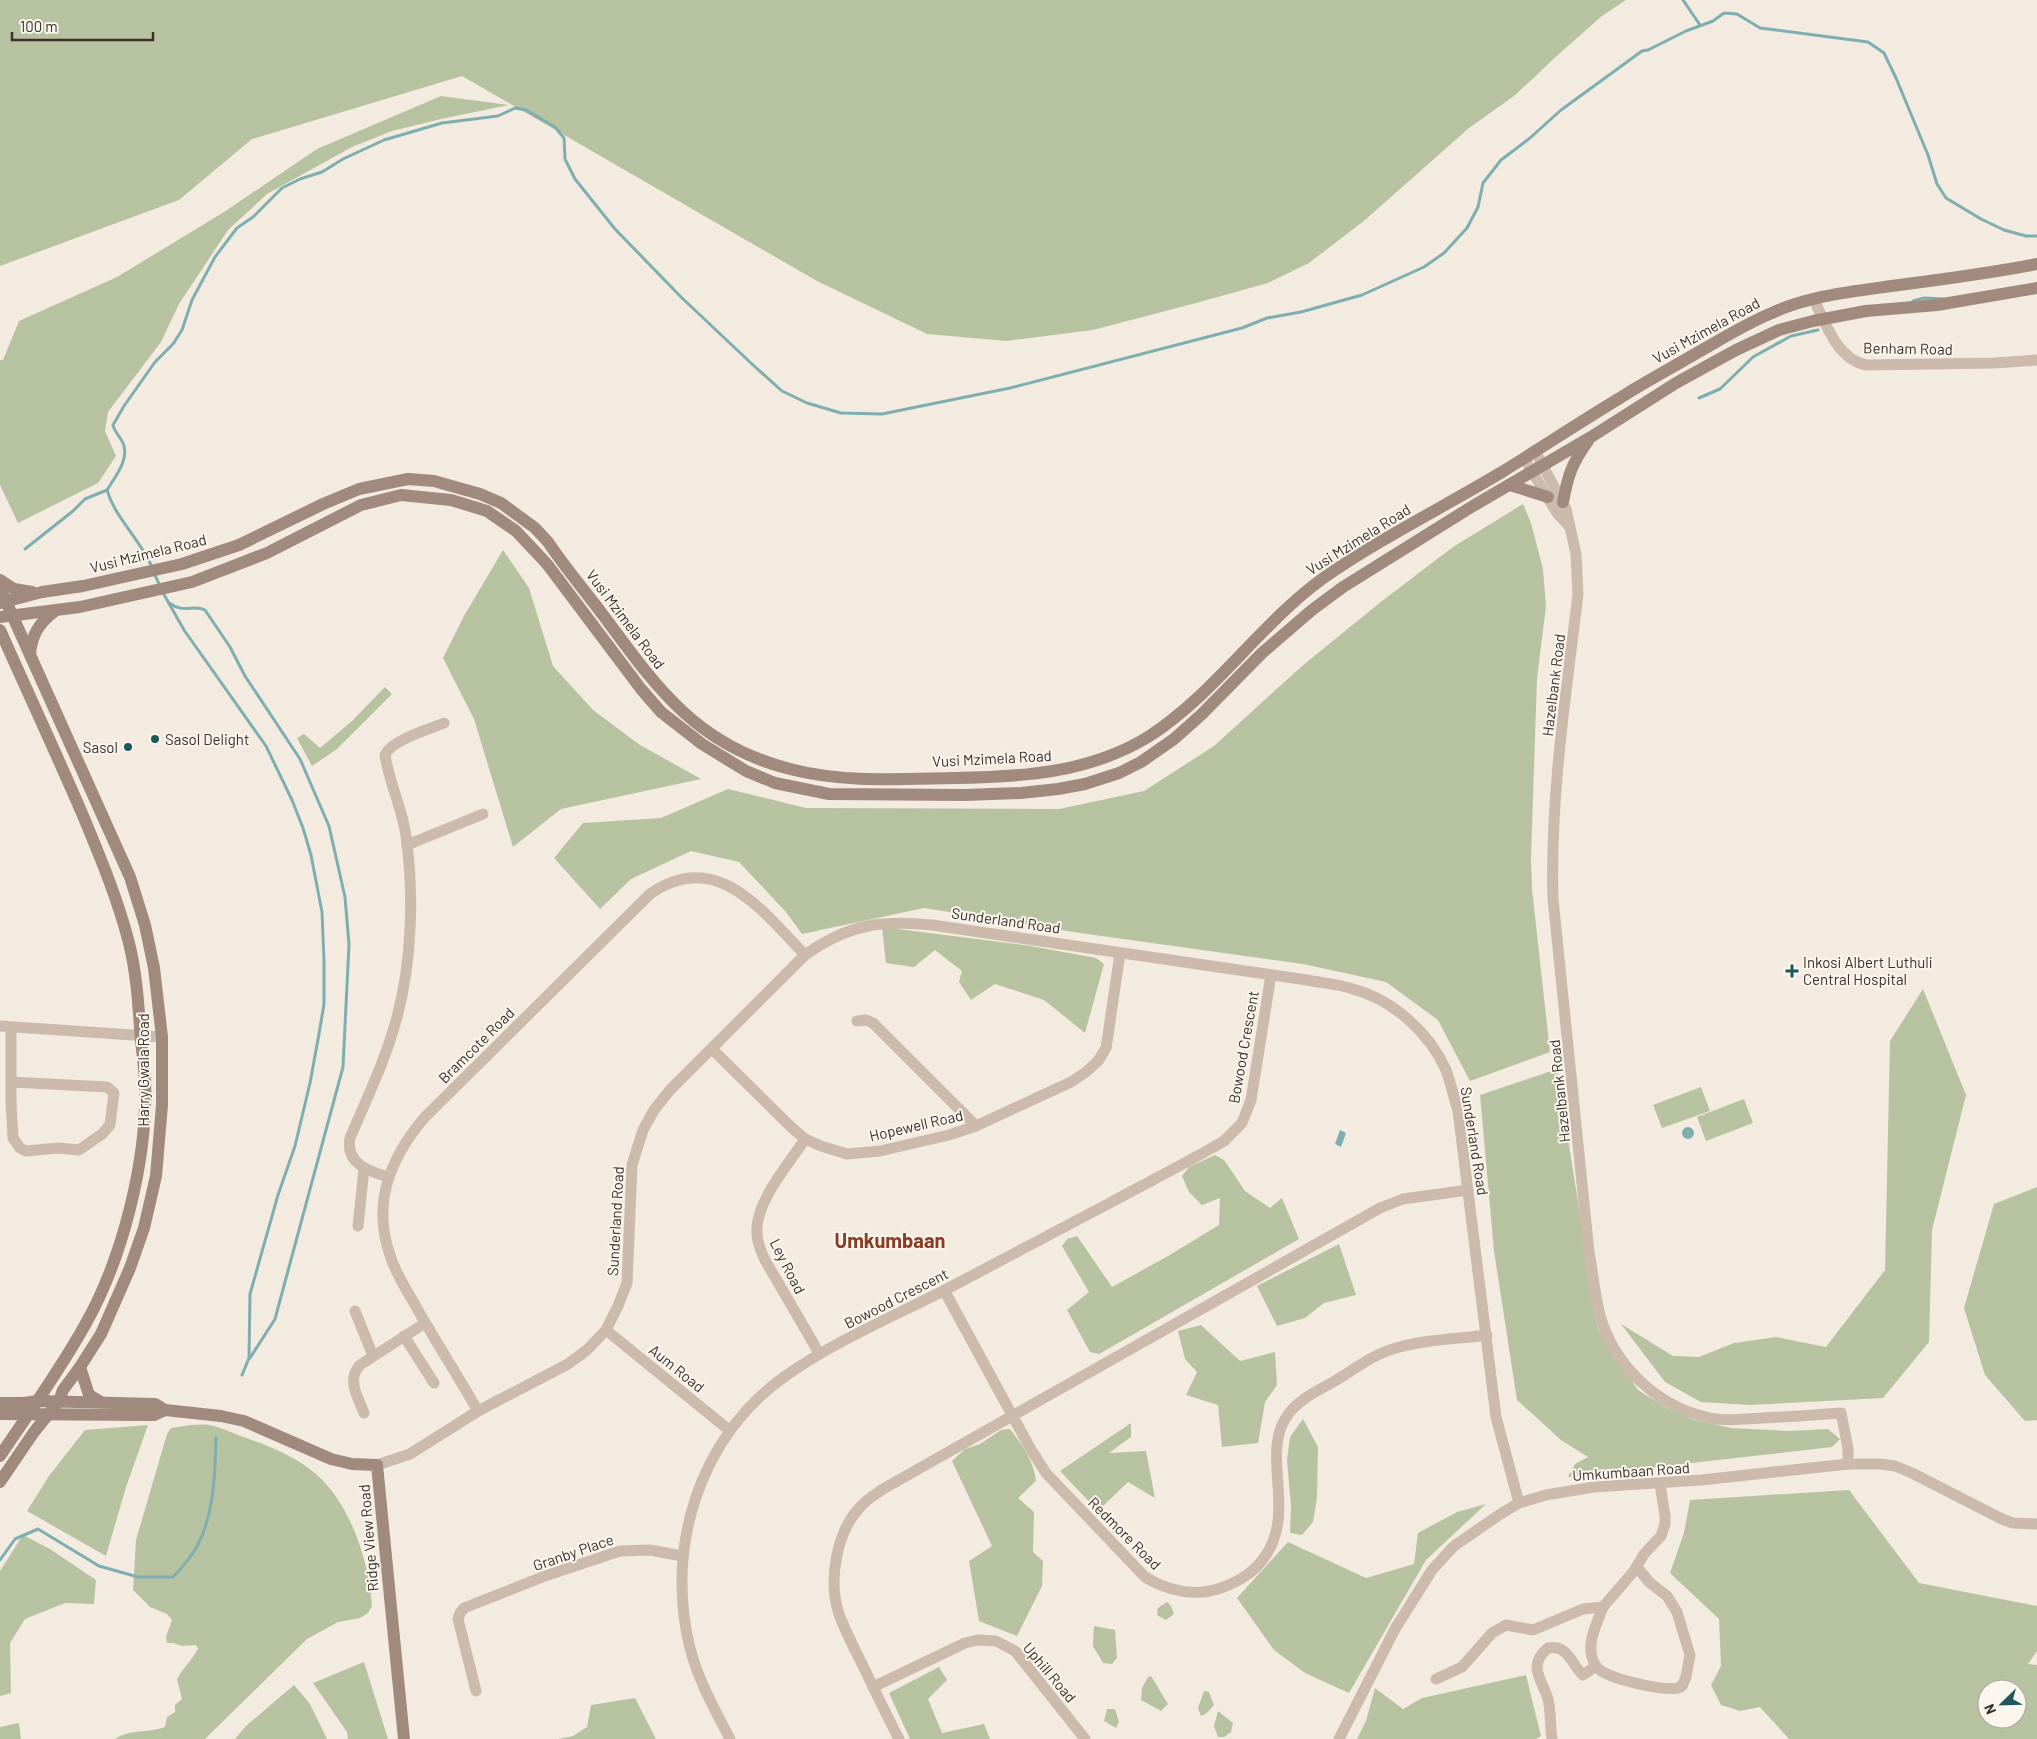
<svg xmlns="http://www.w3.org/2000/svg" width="2037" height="1739" font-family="Barlow,sans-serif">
  <rect width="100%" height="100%" fill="#f3ebe0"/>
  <g fill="#b7c3a0" fill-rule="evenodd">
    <polygon points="0,0 1626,0 1602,16 1560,53 1514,96 1469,128 1365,220 1309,263 1268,283 1196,303 1093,330 1007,341 927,334 817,281 462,76 252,139 179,200 0,266"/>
    <polygon points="441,96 509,105 441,119 392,131 352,147 267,194 228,230 179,304 161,342 108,412 105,431 116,456 98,483 18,523 0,485 0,360 3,360 19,321 117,277 224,212 317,149"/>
    <polygon points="1523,504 1531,523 1543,569 1546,606 1537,678 1531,858 1532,889 1550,1052 1470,1081 1438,1020 1386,982 1303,964 1080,933 924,908 802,934 786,912 739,862 691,851 631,879 600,909 554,858 583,823 661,818 728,789 806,808 1059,809 1144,791 1214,746 1302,666 1382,601 1453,547"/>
    <polygon points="503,550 529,588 553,666 593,710 640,745 701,779 561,809 513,847 474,719 443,658 464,616"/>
    <polygon points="385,687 392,694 337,749 312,766 297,738 304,734 320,748 352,721"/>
    <polygon points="882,927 1031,946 1096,958 1104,964 1085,1033 1044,1000 995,984 971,1000 959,982 962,971 935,950 914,967 886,963"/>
    <polygon points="1923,989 1966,1095 1932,1230 1929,1342 1883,1398 1749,1405 1701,1402 1665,1382 1621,1324 1673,1356 1699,1357 1734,1343 1776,1337 1826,1347 1885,1270 1890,1041"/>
    <polygon points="1557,1069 1598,1329 1638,1390 1667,1408 1694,1420 1731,1428 1788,1431 1828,1429 1840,1439 1832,1447 1568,1477 1575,1464 1588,1457 1561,1440 1517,1400 1494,1251 1480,1095"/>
    <polygon points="1701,1087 1710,1111 1662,1128 1653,1105"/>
    <polygon points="1744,1099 1753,1123 1706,1141 1697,1117"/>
    <polygon points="1215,1155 1224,1160 1245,1191 1270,1208 1282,1198 1299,1239 1099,1354 1090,1352 1067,1310 1089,1292 1062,1246 1067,1239 1077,1236 1112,1287 1168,1256 1219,1225 1220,1198 1202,1205 1189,1192 1182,1176 1189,1167"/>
    <polygon points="2037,1187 2037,1420 2025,1421 1985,1375 1964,1308 1994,1204"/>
    <polygon points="1339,1244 1356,1295 1324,1303 1305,1318 1277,1326 1257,1286"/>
    <polygon points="1201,1325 1240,1361 1275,1352 1277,1385 1265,1402 1258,1443 1222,1447 1218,1405 1186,1395 1197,1372 1185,1359 1178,1331"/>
    <polygon points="1303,1419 1318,1447 1317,1498 1313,1522 1302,1535 1290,1533 1291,1507 1287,1460 1290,1437"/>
    <polygon points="1131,1423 1131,1437 1109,1453 1146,1451 1155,1498 1128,1482 1098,1511 1060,1471"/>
    <polygon points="148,1425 126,1487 106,1556 27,1511 49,1476 85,1430"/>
    <path d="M190,1425C196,1425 203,1424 209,1425C222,1427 236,1435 249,1439C272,1447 298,1458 317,1475C351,1505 369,1562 372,1606L368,1613L360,1618L338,1622L307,1639L205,1739H115C129,1729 149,1733 165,1727L167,1717L175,1712V1705L182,1699L177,1679C183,1668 192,1660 198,1649L196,1645L182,1646L173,1643H167L166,1637L172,1620L167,1614L150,1607L133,1590L136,1540L167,1434L171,1428Z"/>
    <path d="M1010,1429C1022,1445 1034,1461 1036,1481L1018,1498L1034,1512L1033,1552L1043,1561L1042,1586L1017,1636L979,1621L969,1561L992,1546L952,1461L965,1449L980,1444L1001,1430Z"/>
    <path d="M1849,1490L1919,1583L2037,1606V1651L2028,1664L2037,1665V1739H1789L1760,1707L1740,1711L1721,1705L1711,1685L1721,1666L1719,1619L1670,1573L1684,1533L1690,1500ZM1987,1689H2017V1719H1987Z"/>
    <polygon points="1486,1504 1426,1560 1349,1693 1305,1673 1274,1650 1237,1598 1288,1542 1366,1578 1414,1564 1418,1533 1457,1512"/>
    <polygon points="23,1535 50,1549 96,1580 94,1604 65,1603 25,1619 10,1643 11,1693 0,1696 0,1571"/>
    <polygon points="1167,1602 1171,1606 1174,1614 1166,1620 1157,1615 1158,1608"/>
    <polygon points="1094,1626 1115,1630 1117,1658 1112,1664 1103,1663 1093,1646"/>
    <polygon points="364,1662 388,1739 348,1739 347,1732 313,1683"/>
    <polygon points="939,1667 947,1680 928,1699 942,1733 984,1724 990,1739 910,1739 889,1693"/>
    <polygon points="1526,1675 1541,1736 1536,1739 1357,1739 1366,1721 1375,1688 1403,1709 1422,1698"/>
    <polygon points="1151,1676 1168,1704 1161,1711 1141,1700 1142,1688 1148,1677"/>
    <polygon points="294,1685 310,1704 327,1739 235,1739 246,1726"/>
    <polygon points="1204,1691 1209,1692 1214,1705 1207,1713 1201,1716 1198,1708"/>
    <polygon points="635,1698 656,1739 558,1739 573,1736 587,1727 591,1705"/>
    <polygon points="1107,1709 1115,1709 1119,1722 1116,1728 1104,1721"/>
    <polygon points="1218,1711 1233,1723 1231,1732 1224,1737 1218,1737 1214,1726"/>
    <polygon points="19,1723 21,1739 0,1739 0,1727"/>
  </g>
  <g fill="#7faeb1">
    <circle cx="1688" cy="1133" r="6"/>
    <polygon points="1340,1130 1346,1133 1341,1147 1335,1144"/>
  </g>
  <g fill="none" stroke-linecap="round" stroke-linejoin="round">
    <g stroke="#7faeb1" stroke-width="3">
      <polyline points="1683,0 1700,25"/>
      <polyline points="1913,301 1924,298 1944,299"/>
      <polyline points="1699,398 1720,389 1753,357 1791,336 1818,330"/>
      <polyline points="25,549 73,511 85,499 107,490"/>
      <path d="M152,567C140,539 115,518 107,490C115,477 130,459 123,443C120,436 115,433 113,425L124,406L155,362L173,344L182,330L192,300L215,257L237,228L253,217L282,188L300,179L322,172L343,159L384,140L442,123L498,116L515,108L526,110L555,127L564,138L565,159L575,179L615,229L681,297L753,365L782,391L807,403L841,413L882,414L1010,388L1242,328L1267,318L1301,312L1362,295L1424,267L1444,253L1467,228L1478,207L1483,183L1501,160L1530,138L1561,110L1642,51L1648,50L1686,31L1713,21L1724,13L1737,14L1760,28L1868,42L1884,53L1896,78L1928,155L1937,184L1946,198L1981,219L2004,230L2026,236H2037"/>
      <polyline points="154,573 160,586"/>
      <polyline points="162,591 184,630 266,746 292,800 303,828 311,855 322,912 324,961 324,1004 319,1034 310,1083 295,1146 278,1195 250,1294 249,1358 242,1375"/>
      <path d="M169,603C184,614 193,604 205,610L230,647L245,676L300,759L329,826L345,897L349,944L343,1067L275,1319L250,1358"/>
      <path d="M0,1560L15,1539L38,1529L99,1566L138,1577H173C179,1571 185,1564 190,1557C214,1526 215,1476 216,1438"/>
    </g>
    <g stroke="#ccbbac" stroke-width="11">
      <path d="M1814,300C1826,324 1837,359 1866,365L1995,363L2037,360"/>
      <path d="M1535,451L1566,509L1576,554L1578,594C1566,695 1550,797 1553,899L1589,1252C1593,1274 1595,1297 1601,1319C1617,1370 1663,1411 1716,1419C1731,1421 1747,1419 1761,1418C1788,1417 1815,1415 1841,1413L1848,1448V1464"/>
      <polyline points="1524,458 1557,513 1568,525"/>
      <polyline points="407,845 483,814"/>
      <polyline points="857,1021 866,1020 873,1023 976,1126"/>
      <polyline points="0,1026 162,1037"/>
      <polyline points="11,1027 11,1102 13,1138 20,1148 26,1151 58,1148 79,1150 102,1134 110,1125 114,1093 107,1087 11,1082"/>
      <polyline points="712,1049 791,1127 805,1139 821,1146 847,1154 880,1151 949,1135 976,1126 1071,1082 1086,1072 1098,1061 1106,1048 1108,1035 1120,953"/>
      <path d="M805,1139C789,1164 754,1203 757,1234C757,1243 761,1251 765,1260L819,1353"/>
      <path d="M388,1177C368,1171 345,1163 350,1138C367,1098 386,1059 397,1017C412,962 414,892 406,836C402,808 389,782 385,755C391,740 430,729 444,723"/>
      <polyline points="358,1226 364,1169"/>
      <path d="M944,1290L1030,1448L1046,1473L1145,1577C1168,1591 1195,1597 1221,1588C1240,1581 1255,1572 1266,1555C1297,1508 1258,1450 1290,1412C1300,1399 1319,1390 1333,1382C1352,1371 1372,1355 1393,1349C1420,1340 1458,1339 1487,1335"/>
      <polyline points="355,1311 373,1356"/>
      <polyline points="606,1330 729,1430"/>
      <polyline points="404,1336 434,1383"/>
      <path d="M478,1411C459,1378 438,1345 419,1312C410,1295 397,1277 391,1258C371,1204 390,1158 425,1117L650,894C717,847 763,912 805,955"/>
      <path d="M364,1413C358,1397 346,1380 360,1365L425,1323"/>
      <path d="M377,1465L410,1454L478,1411L568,1364L587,1350L606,1330L618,1306L627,1283L632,1165L643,1130L654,1110L670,1090L805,955C849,924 880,920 932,925L1307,980C1322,983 1338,984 1353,989C1393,1000 1429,1032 1446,1070C1451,1084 1454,1098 1458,1111L1496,1417L1519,1503"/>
      <path d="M1603,1607C1597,1623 1586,1644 1593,1660C1594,1665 1599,1670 1603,1672C1615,1679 1673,1695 1682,1686L1686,1677L1690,1655L1677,1612L1667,1596L1649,1582L1637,1567"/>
      <polyline points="1436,1679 1462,1667 1492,1633 1506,1625 1533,1630 1583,1609 1603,1607 1634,1571 1644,1554 1661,1536 1665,1524 1665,1516 1660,1484"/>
      <polyline points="873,1687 965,1643 977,1640 996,1641 1015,1651 1085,1739"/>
      <polyline points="476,1691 458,1619 460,1613 464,1608 545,1576 620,1551 650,1550 682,1556"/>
      <path d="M730,1739C715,1710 698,1680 690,1648C665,1548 699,1438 784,1377C833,1342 890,1318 943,1291C997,1263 1050,1234 1104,1206C1144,1184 1185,1164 1224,1141L1242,1123L1251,1100L1271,975"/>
      <path d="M899,1739C887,1716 876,1693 865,1670C856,1652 846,1633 839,1614C828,1581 836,1532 861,1506C867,1499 875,1495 883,1489L1380,1208L1403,1199L1468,1190"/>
      <polyline points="1339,1739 1395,1629 1432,1570 1454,1546 1502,1513 1519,1503 1546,1495 1594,1487 1701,1480 1848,1464 1880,1464 1895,1466 1912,1473 2002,1519 2013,1523 2037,1524"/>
      <path d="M1552,1739C1550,1726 1551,1712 1548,1699C1543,1681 1526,1666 1548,1648C1568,1644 1571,1664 1583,1675L1596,1666"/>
    </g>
    <g stroke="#a08a7d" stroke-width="12">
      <polyline points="1510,485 1548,497"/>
      <path d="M1563,502C1568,475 1572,463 1588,441"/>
      <polyline points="0,580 14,589 32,592"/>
      <polyline points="0,588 130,877 145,925 154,968 162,1037 162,1105 156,1176 144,1228 130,1268 101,1334 80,1367 63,1390 59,1401 34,1432 0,1482"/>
      <path d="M0,603L42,592L83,586L182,564L239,545L323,504L359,489L408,479L434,481L480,494L501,503L535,528L548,542C566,569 587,593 606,619C659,691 699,746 790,769C843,783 900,779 955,778C1022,777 1089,773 1148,737C1215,694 1258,626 1322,579C1379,539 1442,508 1502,472C1541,448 1580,422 1620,398C1644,382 1670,369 1695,354C1720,340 1745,324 1772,313C1810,295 1857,291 1899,285C1945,279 1991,273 2037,264"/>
      <polyline points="0,617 80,607 192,582 267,553 361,505 401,495 451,500 487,511 516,531 547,564 641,689 661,712 702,744 746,771 775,783 829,794 965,795 1021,793 1058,789 1085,784 1119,773 1141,762 1174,739 1202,714 1262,653 1312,610 1343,587 1473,506 1591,437 1676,383 1736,350 1779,330 1813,321 1866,311 1937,305 2037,288"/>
      <path d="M0,630C28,693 57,755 84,818C101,859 118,900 129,943C136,971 138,999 140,1027C141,1045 144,1063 145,1081C148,1158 123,1258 85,1325C60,1370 29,1413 0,1456"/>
      <path d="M30,654C32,634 39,623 55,611"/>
      <polyline points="80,1367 89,1395 99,1401"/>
      <polyline points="0,1403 24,1403 38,1401 155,1404 165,1410 221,1416 244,1421 331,1459 352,1464 377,1465 404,1739"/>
      <polyline points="0,1414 143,1415 154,1415 165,1410"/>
    </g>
  </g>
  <g fill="#20575c" stroke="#faf5ed" stroke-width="2">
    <circle cx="155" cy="739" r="5"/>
    <circle cx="128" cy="747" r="5"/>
    <path d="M1789.5 963.5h5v5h5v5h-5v5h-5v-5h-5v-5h5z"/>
  </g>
  <g text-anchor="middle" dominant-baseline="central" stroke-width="4" stroke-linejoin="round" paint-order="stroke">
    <g font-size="15" fill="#3a302b" stroke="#faf5ed">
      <text transform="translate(1706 330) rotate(-29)">Vusi Mzimela Road</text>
      <text transform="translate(1908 348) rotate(1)">Benham Road</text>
      <text transform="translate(1358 539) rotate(-32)">Vusi Mzimela Road</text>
      <text transform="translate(148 553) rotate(-14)">Vusi Mzimela Road</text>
      <text transform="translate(626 619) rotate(53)">Vusi Mzimela Road</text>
      <text transform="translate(1553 685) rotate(-83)">Hazelbank Road</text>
      <text transform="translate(992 758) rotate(-3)">Vusi Mzimela Road</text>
      <text transform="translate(1006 920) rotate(8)">Sunderland Road</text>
      <text transform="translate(476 1045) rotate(-45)">Bramcote Road</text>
      <text transform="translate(1243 1047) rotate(-80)">Bowood Crescent</text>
      <text transform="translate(143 1070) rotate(-90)">Harry Gwala Road</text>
      <text transform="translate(1559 1091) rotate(-96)">Hazelbank Road</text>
      <text transform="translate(916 1125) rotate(-13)">Hopewell Road</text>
      <text transform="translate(1475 1141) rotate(81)">Sunderland Road</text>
      <text transform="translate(615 1221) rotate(-87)">Sunderland Road</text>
      <text transform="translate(788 1266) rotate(63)">Ley Road</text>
      <text transform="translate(896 1298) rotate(-27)">Bowood Crescent</text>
      <text transform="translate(677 1368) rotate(39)">Aum Road</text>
      <text transform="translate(1631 1471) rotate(-4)">Umkumbaan Road</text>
      <text transform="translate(1125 1533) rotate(45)">Redmore Road</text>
      <text transform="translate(368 1538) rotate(-95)">Ridge View Road</text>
      <text transform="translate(573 1552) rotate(-19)">Granby Place</text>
      <text transform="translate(1050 1672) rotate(50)">Uphill Road</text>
    </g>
    <g font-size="15" fill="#3a302b" stroke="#faf5ed" text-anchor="start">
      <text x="165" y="739">Sasol Delight</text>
      <text x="118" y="747" text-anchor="end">Sasol</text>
      <text x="1803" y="962">Inkosi Albert Luthuli<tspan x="1803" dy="17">Central Hospital</tspan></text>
    </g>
    <g font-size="20" font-weight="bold" fill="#893d24" stroke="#faf5ed">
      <text x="890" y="1240">Umkumbaan</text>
    </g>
  </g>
  <g transform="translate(2002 1704) rotate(247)"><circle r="24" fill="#faf5ed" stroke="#ada69f"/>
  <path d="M0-4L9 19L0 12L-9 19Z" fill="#20575c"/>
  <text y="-8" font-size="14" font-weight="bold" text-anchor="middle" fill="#3a302b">N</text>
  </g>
  <path d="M12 32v8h141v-8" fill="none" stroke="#3a302b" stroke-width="2.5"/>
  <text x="20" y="32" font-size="15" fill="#3a302b" stroke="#faf5ed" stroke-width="4" paint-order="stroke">100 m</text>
</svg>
